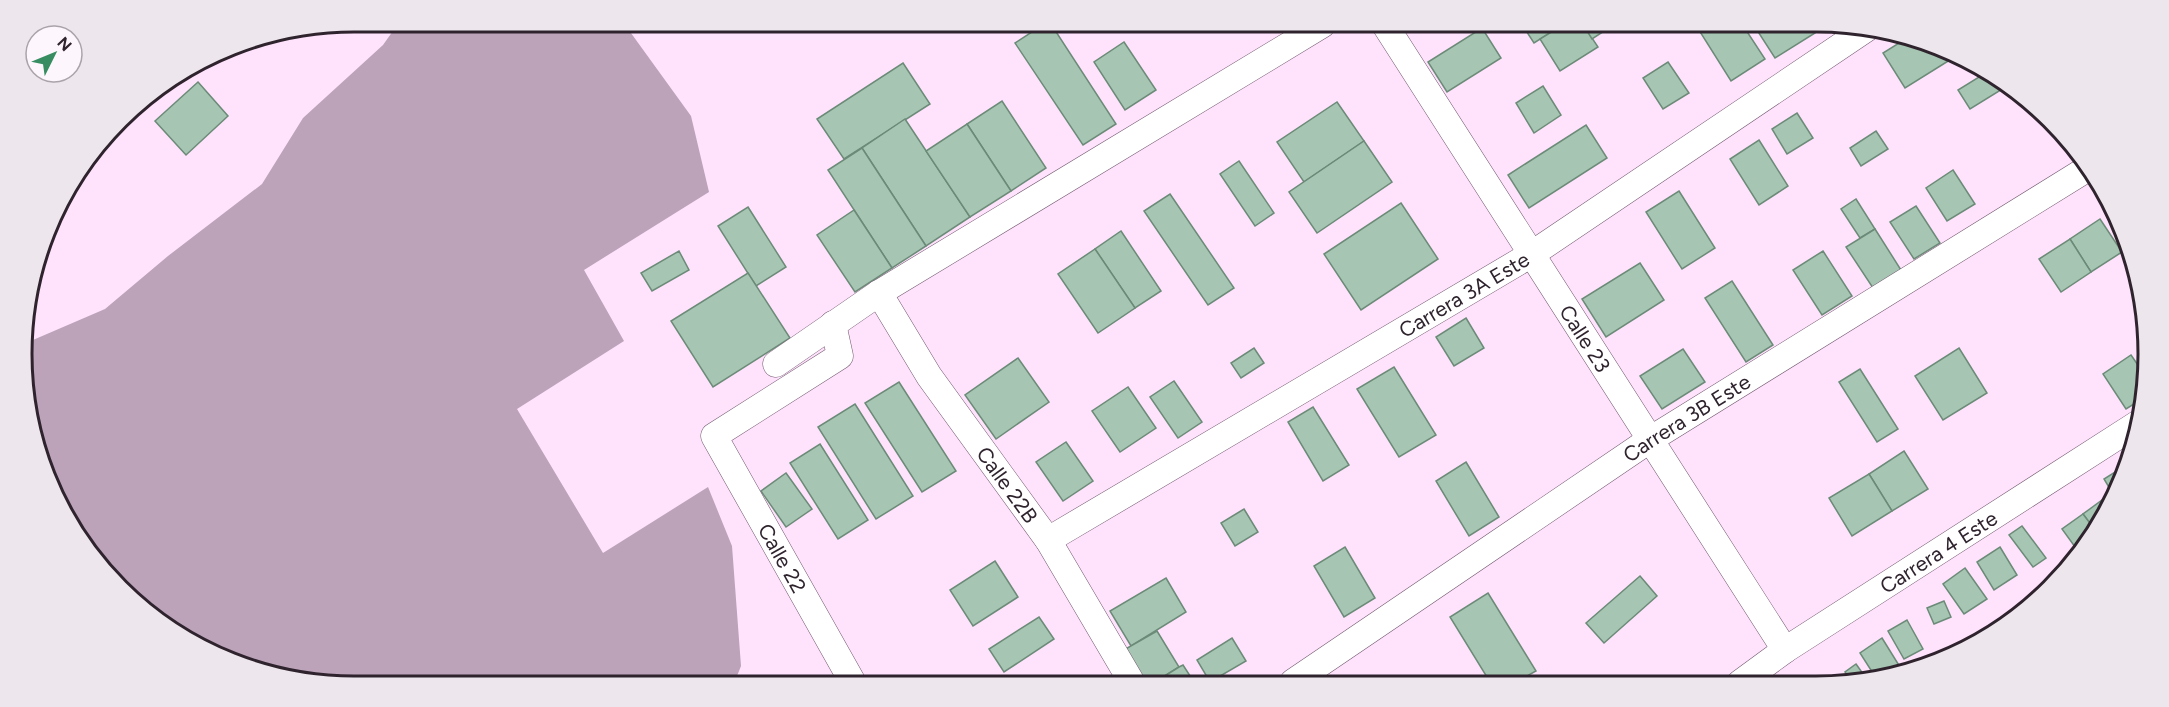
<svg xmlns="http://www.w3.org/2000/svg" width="2169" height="707" font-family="Figtree,sans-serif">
  <rect width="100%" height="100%" fill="#ffe2fc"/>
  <polygon fill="#bca3ba" points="400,21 623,22 691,116 709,192 584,270 624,341 517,409 603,553 708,487 732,546 741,666 735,681 288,680 169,630 77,539 32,439 26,343 105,309 168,256 262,184 303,118 383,45"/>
  <g fill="#a6c5b2" stroke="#6b8b78" stroke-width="1.5">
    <polygon points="1044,24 1051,24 1116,124 1083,145 1015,43"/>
    <polygon points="1523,26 1561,26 1534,43"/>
    <polygon points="1561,26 1584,26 1598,47 1560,71 1540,39"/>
    <polygon points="1584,26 1612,26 1592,39"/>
    <polygon points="1697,27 1744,27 1765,59 1731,81"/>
    <polygon points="1755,27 1811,27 1815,33 1775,58"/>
    <polygon points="1482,28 1501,58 1447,92 1428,62"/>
    <polygon points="1907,38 1953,58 1905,88 1883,53"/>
    <polygon points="1124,42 1156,90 1125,110 1094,62"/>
    <polygon points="1668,62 1689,93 1663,109 1643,78"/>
    <polygon points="903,63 930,104 844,159 817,119"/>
    <polygon points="1987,72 1996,75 2004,88 1970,109 1958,90"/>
    <polygon points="198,82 228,116 186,155 155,121"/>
    <polygon points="1543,86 1561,115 1534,133 1516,103"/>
    <polygon points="1002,101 1046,168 1011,191 967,124"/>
    <polygon points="1337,102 1364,141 1304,182 1277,142"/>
    <polygon points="1797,113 1813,138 1787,154 1772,129"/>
    <polygon points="905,119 970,217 926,246 862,148"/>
    <polygon points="967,124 1011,191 970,217 926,151"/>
    <polygon points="1586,125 1607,158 1529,208 1508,175"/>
    <polygon points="1876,131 1888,149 1861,166 1850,148"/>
    <polygon points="1759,140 1788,186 1759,205 1730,159"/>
    <polygon points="1364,141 1392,182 1317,233 1289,192"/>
    <polygon points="862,148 926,246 892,268 828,170"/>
    <polygon points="1239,161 1274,213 1255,226 1220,174"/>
    <polygon points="1953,170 1975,204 1947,221 1926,188"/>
    <polygon points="1679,191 1715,248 1682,269 1646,212"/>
    <polygon points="1170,194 1234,288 1208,305 1144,211"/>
    <polygon points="1856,199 1875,229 1860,238 1841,209"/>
    <polygon points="1401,203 1438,259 1361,310 1324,254"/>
    <polygon points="1916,206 1940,243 1914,259 1890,222"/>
    <polygon points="748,207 786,267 756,286 718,226"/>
    <polygon points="854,210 892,268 855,292 817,235"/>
    <polygon points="2100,219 2122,252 2091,272 2070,239"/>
    <polygon points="1875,229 1901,270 1873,288 1846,247"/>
    <polygon points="1121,231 1161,291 1135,308 1095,249"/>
    <polygon points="2070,239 2091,272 2061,292 2039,259"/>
    <polygon points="1095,249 1135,308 1098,333 1058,274"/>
    <polygon points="679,251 689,270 652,291 641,273"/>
    <polygon points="1823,251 1852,296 1822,315 1793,270"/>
    <polygon points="1640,263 1664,300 1606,337 1582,299"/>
    <polygon points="748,273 790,338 713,387 671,321"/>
    <polygon points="1732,281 1773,345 1746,362 1705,298"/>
    <polygon points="1466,318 1484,348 1454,366 1436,337"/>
    <polygon points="1254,348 1264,363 1241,378 1231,363"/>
    <polygon points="1959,348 1987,393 1943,420 1915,376"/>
    <polygon points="1683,349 1705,382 1662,409 1640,376"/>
    <polygon points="2131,355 2142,371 2142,399 2126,409 2103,374"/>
    <polygon points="1018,358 1049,402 996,439 965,395"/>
    <polygon points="1394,367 1436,435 1399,457 1357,389"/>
    <polygon points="1860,369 1898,429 1877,442 1839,382"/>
    <polygon points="1174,381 1202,422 1178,438 1150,397"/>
    <polygon points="899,382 956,471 922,492 865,403"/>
    <polygon points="1128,387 1156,428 1120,452 1092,411"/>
    <polygon points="855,404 913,496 876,519 818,427"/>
    <polygon points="1313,407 1349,465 1323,481 1288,422"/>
    <polygon points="1066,442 1093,481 1063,501 1036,462"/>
    <polygon points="820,444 868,520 838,539 790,463"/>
    <polygon points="1904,451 1928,489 1892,511 1869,474"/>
    <polygon points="1466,462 1499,517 1469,536 1436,481"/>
    <polygon points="2123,467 2113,494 2104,479"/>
    <polygon points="786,473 812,509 786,527 761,491"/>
    <polygon points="1869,474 1892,511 1852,536 1829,498"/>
    <polygon points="2102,500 2108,508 2104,519 2095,530 2083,514"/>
    <polygon points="1244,509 1258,532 1235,546 1221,523"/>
    <polygon points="2083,514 2095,530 2078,551 2062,529"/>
    <polygon points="2022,526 2046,558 2033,567 2009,535"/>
    <polygon points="1345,547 1375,598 1344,617 1314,566"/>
    <polygon points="2000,547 2017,575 1994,590 1977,562"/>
    <polygon points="995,561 1018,597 973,626 950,590"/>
    <polygon points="1965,568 1987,599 1964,614 1943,584"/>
    <polygon points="1640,576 1657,596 1604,643 1586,623"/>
    <polygon points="1166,578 1186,612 1131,646 1110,611"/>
    <polygon points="1488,593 1536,671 1516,682 1490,682 1450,617"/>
    <polygon points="1944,601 1951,617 1934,624 1927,608"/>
    <polygon points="1039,617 1054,639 1004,672 989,649"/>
    <polygon points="1907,620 1923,649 1904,659 1888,631"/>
    <polygon points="1157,631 1179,667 1155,682 1141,681 1122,651"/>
    <polygon points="1232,638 1246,661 1210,682 1197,660"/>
    <polygon points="1882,638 1900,667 1876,678 1860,653"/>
    <polygon points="1856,664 1866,678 1858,683 1853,683 1845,672"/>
    <polygon points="1183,665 1194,682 1155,682 1179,667"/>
  </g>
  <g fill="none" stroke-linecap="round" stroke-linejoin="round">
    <defs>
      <g id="minor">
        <path id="s1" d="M1385,25L1785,650"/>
        <path id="s2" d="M879,293L929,376L1048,540L1131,681"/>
        <path id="s3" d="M833,324L840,356L714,436L852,681"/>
        <polyline points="776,364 879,293 1322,25"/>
        <path id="s4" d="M1048,540L1532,254L1869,27"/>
        <path id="s5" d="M1293,682L1651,439L2090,167"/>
        <path id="s6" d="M1740,683L1785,650L2140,422"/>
      </g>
    </defs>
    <use href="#minor" stroke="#71596f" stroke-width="27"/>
    <use href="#minor" stroke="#fff" stroke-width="26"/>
  </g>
  <g text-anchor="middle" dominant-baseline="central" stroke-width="5" stroke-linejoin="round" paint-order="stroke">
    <g font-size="21" fill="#2f242e" stroke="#fdf7fd">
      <text stroke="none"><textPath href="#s4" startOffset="483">Carrera 3A Este</textPath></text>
      <text stroke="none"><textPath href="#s1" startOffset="372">Calle 23</textPath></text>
      <text stroke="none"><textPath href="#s5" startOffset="474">Carrera 3B Este</textPath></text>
      <text stroke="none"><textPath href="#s2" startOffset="231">Calle 22B</textPath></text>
      <text stroke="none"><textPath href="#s6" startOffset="238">Carrera 4 Este</textPath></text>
      <text stroke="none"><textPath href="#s3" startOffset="322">Calle 22</textPath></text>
    </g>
  </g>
  <path d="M0 0H2169V707H0ZM354 32H1816A322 322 0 0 1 2138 354V354A322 322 0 0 1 1816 676H354A322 322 0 0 1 32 354V354A322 322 0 0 1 354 32Z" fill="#ede6ec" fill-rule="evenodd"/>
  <path fill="none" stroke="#2f242e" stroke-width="3" d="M354 32H1816A322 322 0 0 1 2138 354V354A322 322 0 0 1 1816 676H354A322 322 0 0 1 32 354V354A322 322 0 0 1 354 32Z"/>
  <g transform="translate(54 54) rotate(47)"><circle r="28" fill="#fdf7fd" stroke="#aba3aa" stroke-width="1.5"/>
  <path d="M0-4.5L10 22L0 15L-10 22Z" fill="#378d61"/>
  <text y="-9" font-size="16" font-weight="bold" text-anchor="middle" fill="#2f242e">N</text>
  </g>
</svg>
